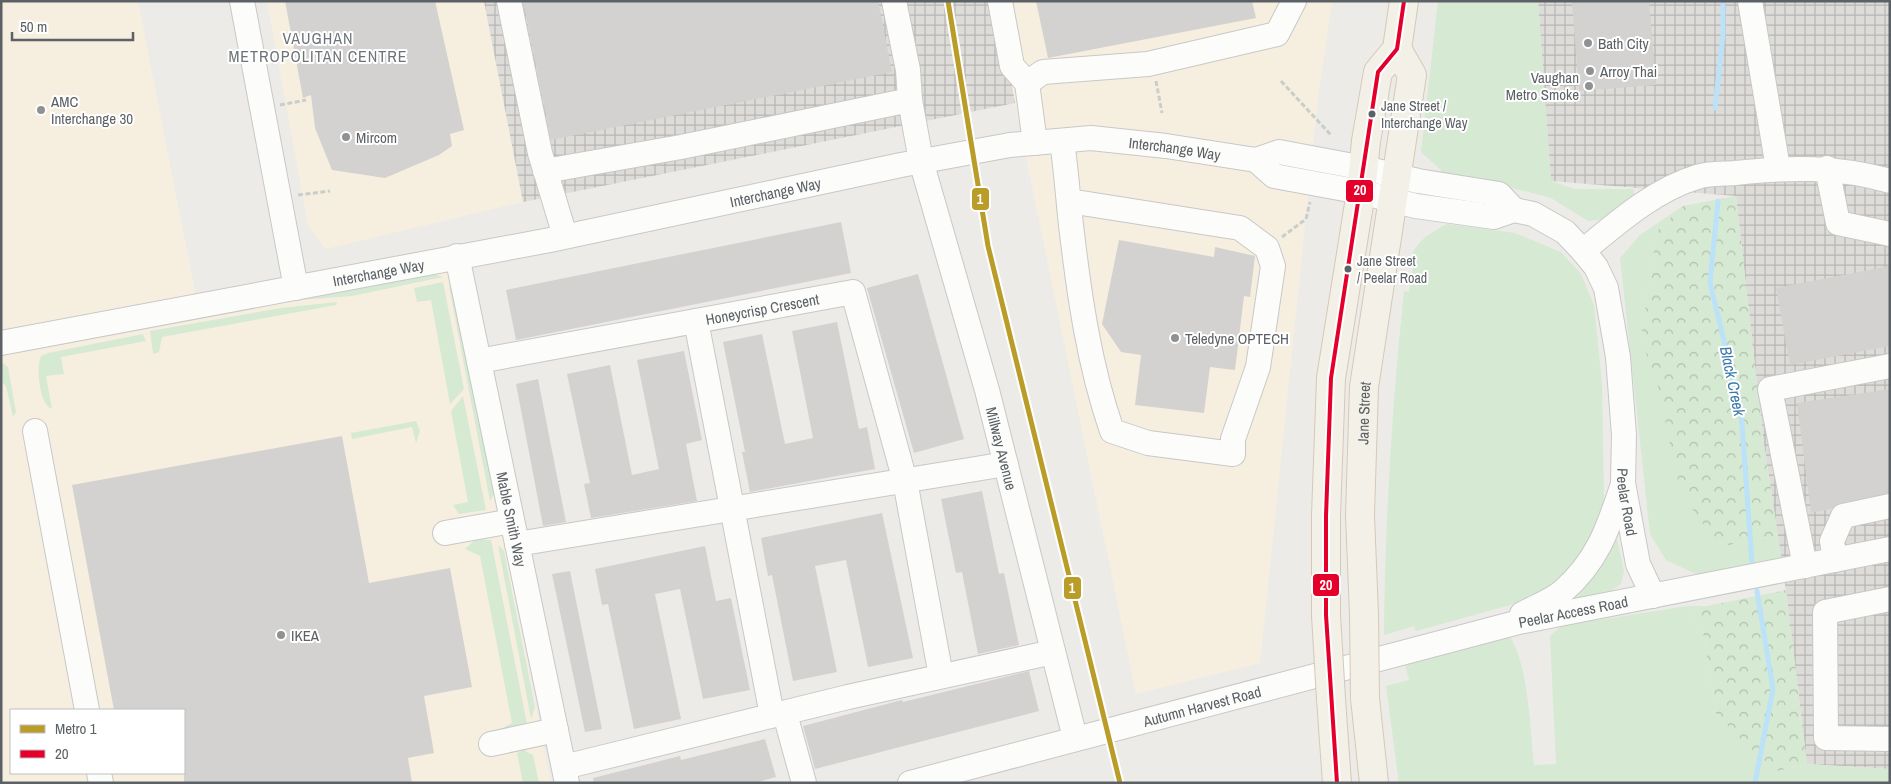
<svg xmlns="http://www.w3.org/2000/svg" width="1891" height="784" font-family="'Archivo Narrow',sans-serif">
  <defs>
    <pattern id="industrial-grid" width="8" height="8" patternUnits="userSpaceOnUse" patternTransform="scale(1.25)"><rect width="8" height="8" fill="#dedcd8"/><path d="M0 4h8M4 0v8" fill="none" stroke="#b7b6b3"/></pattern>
    <pattern id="forest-crowns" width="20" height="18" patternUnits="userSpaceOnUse" patternTransform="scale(1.25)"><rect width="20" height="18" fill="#d6e9d2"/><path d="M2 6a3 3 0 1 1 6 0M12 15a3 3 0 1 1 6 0" fill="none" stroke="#b1c0ae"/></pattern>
  </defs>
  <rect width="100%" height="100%" fill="#edebe7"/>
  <g fill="#f6efe0" fill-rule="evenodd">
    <path d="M1,1H138L200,318L450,268L551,783H1ZM11,710H184V773H11Z"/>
    <polygon points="267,1 484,1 523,202 326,249 308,225"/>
    <polygon points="997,1 1332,1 1318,98 1260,663 1136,694 1015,103"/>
  </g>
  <g fill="url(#industrial-grid)">
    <polygon points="484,1 997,1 1015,103 523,202"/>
    <polygon points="1538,1 1890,1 1890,769 1807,764 1786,590 1763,437 1736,196 1551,181"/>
  </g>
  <g fill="#d6e9d2">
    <polygon points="1438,1 1538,1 1551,181 1574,189 1633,189 1637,204 1615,218 1588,221 1551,198 1512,188 1439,177 1441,170 1421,152"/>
    <polygon points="1683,206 1657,231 1641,338 1719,547 1778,535 1782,562 1698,575 1666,560 1650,534 1620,258 1640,235"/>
    <path d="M1447,224L1515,233L1561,252L1581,274L1594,305L1602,383L1604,499L1593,545L1545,593L1514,604L1416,631L1414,626L1384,635C1385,520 1392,406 1404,291L1409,292L1413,267L1409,264C1414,242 1428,234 1447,224Z"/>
    <polygon points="434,274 443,277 352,296 289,301 416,276"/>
    <polygon points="443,282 464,389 450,404 431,300 417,302 414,288"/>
    <polygon points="449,286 453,286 495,492 490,501"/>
    <polygon points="337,302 336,305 162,337 159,352 153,354 150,331 281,308"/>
    <path d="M143,334L146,341L61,357L64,374L46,376L52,409C39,404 36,368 41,356L48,353Z"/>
    <polygon points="1,362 8,367 16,412 13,417 6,386 1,381"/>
    <polygon points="463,396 486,510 459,514 453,505 468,502 451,411"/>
    <polygon points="416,421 420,431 416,443 412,427 352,439 351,433"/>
    <polygon points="1616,534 1624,571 1621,584 1607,594 1567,599"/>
    <polygon points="476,539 491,540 527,724 505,734 497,731 512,723 480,556 465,549"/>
    <polygon points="498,545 504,551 535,707 531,719"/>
    <path d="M1687,606L1703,632L1716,714L1777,771L1807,764L1890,769V783H1399L1386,686L1409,680L1405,664L1508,634C1529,662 1530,730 1534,765L1556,764L1550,636L1561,626Z"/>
    <polygon points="524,750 533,755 539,783 523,783 517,753"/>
  </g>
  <g fill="url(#forest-crowns)">
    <polygon points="1736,196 1763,437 1778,535 1719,547 1680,491 1658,387 1641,338 1657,231 1683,206"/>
    <polygon points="1786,590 1807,764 1777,771 1748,746 1716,714 1703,632 1687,606 1707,606"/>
  </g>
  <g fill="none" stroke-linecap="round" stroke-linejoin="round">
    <g stroke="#bbe2f8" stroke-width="5">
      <polyline points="1715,108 1723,35 1723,1"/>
      <polyline points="1718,201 1710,283 1741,411 1752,563"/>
      <polyline points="1755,783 1773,689 1757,591"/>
    </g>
  </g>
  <g fill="#d3d2d0">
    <polygon points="285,1 435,1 464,130 450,134 452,146 439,155 385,178 332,170 315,128 311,95 303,98"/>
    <polygon points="523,1 878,1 892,72 551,140"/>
    <polygon points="1036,1 1252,1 1256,18 1048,58"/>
    <polygon points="1572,1 1649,1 1656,85 1579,91"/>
    <polygon points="841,222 851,273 516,340 506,290"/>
    <polygon points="1119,240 1214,257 1215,247 1255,256 1250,297 1244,296 1235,370 1210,367 1204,413 1135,405 1141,355 1121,352 1102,324"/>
    <polygon points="1890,266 1890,346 1790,365 1776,288"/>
    <polygon points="918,274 964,439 914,453 867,288"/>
    <polygon points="837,322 859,429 867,427 875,469 750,492 742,452 745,452 723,342 762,334 785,444 813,438 792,331"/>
    <polygon points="684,351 702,440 686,444 697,501 591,518 584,484 590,483 567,374 610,365 632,475 659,469 637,360"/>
    <polygon points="538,379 566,522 543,526 516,384"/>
    <polygon points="1890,389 1890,493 1840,503 1831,509 1811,513 1797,403"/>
    <polygon points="342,436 369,583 450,568 472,687 424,696 434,753 408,758 412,783 184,783 184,710 114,710 72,485"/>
    <polygon points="982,491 999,574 1004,573 1019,645 978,654 962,572 956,573 941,499"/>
    <polygon points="882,513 913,658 868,667 846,560 815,566 837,672 793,681 772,575 768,576 761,538"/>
    <polygon points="705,546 716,601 731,598 750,690 703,699 680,589 655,594 681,719 634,729 608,604 602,605 595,569"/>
    <polygon points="570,571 602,729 585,732 552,574"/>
    <polygon points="1029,671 1039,711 815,769 803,726 902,700 903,702"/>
    <polygon points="765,739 776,777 754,783 594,783 593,778 680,756 681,760"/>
  </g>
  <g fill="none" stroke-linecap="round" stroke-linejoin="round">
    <defs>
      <g id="minor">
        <polyline points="242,1 296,288"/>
        <polyline points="509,1 540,153 565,236"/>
        <path id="s1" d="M894,1L908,70L910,100L921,161L987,390L1075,738"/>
        <polyline points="1000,1 1012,66 1027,83 1035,143"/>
        <polyline points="1750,1 1778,168"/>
        <polyline points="1027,83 1043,72 1148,64 1277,34 1294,1"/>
        <path d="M1062,141C1066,169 1068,197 1071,225C1079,294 1089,365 1112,431L1148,443L1233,454V439L1258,367L1273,266L1267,248L1240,228L1069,201"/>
        <path id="s2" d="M1256,160L1274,176L1361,192L1416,206L1494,217L1514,210L1533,214L1565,232L1583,251L1596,267L1606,288L1618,357L1624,435L1623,483L1638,564L1653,596"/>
        <polyline points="1827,168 1838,223 1890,234"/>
        <polyline points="545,171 681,147 910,100"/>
        <path d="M1583,251C1617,223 1654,190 1697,177C1709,173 1723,174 1735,173C1789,167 1837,166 1890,181"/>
        <path id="s3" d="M457,256L567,783"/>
        <polyline points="696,321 772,715"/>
        <path id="s4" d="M1,343L550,240L901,165L1010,145L1091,138L1166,146L1256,160L1279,152L1364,168L1418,181L1499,194L1514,210"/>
        <path id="s5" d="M479,361L853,292L905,481L941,676"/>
        <polyline points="35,431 87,710"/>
        <polyline points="445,533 512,521"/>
        <polyline points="517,544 1006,464"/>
        <polyline points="1835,560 1832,541 1843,516 1890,506"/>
        <polyline points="1805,566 1770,389 1890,366"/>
        <polyline points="1890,599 1825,612 1826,738 1890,739"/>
        <path d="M1522,614C1535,607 1551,601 1562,592C1597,562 1608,529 1622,487"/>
        <polyline points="788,725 804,783"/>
        <polyline points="491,744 556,730"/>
        <polyline points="564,767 848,697 1053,652"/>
        <polyline points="99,773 101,783"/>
        <path id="s6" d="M910,783L1519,622L1890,549"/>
      </g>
      <g id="major">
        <polyline points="1326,615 1326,516 1331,378 1361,192 1366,141 1378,72 1397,49 1404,1"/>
        <path id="s7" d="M1364,615L1360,515L1364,387L1412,75L1397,49"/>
        <polyline points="1365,698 1374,783"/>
        <polyline points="1331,699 1337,783"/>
      </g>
    </defs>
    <use href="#minor" stroke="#c8c8c8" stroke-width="26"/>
    <use href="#major" stroke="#d5c9b5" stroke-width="30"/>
    <g stroke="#c9ceca" stroke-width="3" stroke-dasharray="5 2.5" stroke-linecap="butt">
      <polyline points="1156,81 1162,113"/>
      <polyline points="1281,81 1331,135"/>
      <polyline points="280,105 306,100"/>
      <polyline points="298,195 330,191"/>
      <polyline points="1282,237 1306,219 1310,202"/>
    </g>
    <use href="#minor" stroke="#fcfcfb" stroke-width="24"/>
    <use href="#major" stroke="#f3f0e8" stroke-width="28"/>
    <defs>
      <g id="major-bridge">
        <polyline points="1326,615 1331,699"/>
        <polyline points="1364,615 1365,698"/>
      </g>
    </defs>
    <use href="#major-bridge" stroke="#d5c9b5" stroke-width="30" stroke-linecap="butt"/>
    <use href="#major-bridge" stroke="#f3f0e8" stroke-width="28"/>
    <defs>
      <polyline id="bus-1" points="1337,783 1326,615 1326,516 1331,378 1378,72 1397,49 1404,1"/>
    </defs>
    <use href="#bus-1" stroke="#fff" stroke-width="8"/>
    <use href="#bus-1" stroke="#e4002b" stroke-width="4"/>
    <defs>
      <polyline id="metro-1" points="948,1 988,246 1120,783"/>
    </defs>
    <use href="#metro-1" stroke="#fff" stroke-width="9"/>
    <use href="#metro-1" stroke="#ba9c28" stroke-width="5"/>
  </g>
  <g fill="#8f9192" stroke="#fff" stroke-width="2">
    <circle cx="1588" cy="43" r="5"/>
    <circle cx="1590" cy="71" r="5"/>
    <circle cx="1589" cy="86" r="5"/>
    <circle cx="41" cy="110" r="5"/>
    <circle cx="346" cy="137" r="5"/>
    <circle cx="1175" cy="338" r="5"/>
    <circle cx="281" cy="635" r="5"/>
  </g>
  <g fill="#5c6165" stroke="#fff" stroke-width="2">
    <circle cx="1372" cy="114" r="4.5"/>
    <circle cx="1348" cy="269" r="4.5"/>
  </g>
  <g text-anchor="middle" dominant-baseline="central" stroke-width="4" stroke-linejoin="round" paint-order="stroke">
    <g font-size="14" fill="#5c6165" stroke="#fff" text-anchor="start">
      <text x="1381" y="106">Jane Street /<tspan x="1381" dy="17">Interchange Way</tspan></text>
      <text x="1357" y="261">Jane Street<tspan x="1357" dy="17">/ Peelar Road</tspan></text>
    </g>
    <g font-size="15" fill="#5c6165" stroke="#fff" text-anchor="start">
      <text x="1598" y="43">Bath City</text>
      <text x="1600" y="71">Arroy Thai</text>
      <text x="1579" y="77" text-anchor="end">Vaughan<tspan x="1579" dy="17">Metro Smoke</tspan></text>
      <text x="51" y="101">AMC<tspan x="51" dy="17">Interchange 30</tspan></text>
      <text x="356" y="137">Mircom</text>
      <text x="1185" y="338">Teledyne OPTECH</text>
      <text x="291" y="635">IKEA</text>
    </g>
    <g font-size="15" fill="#5c6165" stroke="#fff">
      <text stroke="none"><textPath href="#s4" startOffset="1194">Interchange Way</textPath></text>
      <text stroke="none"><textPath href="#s4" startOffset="789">Interchange Way</textPath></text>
      <text stroke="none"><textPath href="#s4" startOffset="384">Interchange Way</textPath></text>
      <text stroke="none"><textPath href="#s5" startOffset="288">Honeycrisp Crescent</textPath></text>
      <text stroke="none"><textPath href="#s7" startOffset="202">Jane Street</textPath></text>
      <text stroke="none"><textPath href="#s1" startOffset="461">Millway Avenue</textPath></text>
      <text stroke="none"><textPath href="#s2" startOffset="611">Peelar Road</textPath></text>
      <text stroke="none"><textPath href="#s3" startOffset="269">Mable Smith Way</textPath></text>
      <text stroke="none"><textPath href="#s6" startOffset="685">Peelar Access Road</textPath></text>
      <text stroke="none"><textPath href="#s6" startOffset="302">Autumn Harvest Road</textPath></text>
    </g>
    <g font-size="16" letter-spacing="1" fill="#6d7377" stroke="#fff">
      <text x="318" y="38">VAUGHAN<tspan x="318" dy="18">METROPOLITAN CENTRE</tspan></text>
    </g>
    <g font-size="16" font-style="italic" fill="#3d7aaa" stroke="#fff">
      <text transform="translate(1733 381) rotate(78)">Black Creek</text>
    </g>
  </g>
  <g stroke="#fff" stroke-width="2">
    <rect x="1345" y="179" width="29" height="24" rx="5" fill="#e4002b"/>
    <rect x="971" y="187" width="19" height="24" rx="5" fill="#ba9c28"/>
    <rect x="1312" y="573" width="28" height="24" rx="5" fill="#e4002b"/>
    <rect x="1063" y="576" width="19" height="24" rx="5" fill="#ba9c28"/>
  </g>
  <g font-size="14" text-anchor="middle" font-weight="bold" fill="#fff">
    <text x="1360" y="195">20</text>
    <text x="980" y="204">1</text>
    <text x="1326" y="590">20</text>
    <text x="1072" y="593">1</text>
  </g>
  <rect width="1891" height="784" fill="none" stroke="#5c6165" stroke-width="5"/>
  <rect x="10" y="709" width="175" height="65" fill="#ffffff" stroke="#bec0c1"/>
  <rect x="20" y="725" width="25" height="8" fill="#ba9c28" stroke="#bec0c1"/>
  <text x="55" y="734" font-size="15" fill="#5c6165">Metro 1</text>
  <rect x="20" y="750" width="25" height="8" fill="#e4002b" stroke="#bec0c1"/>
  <text x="55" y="759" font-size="15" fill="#5c6165">20</text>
  <path d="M12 32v8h121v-8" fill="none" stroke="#5c6165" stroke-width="2.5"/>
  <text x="20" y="32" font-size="15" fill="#5c6165" stroke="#ffffff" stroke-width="4" paint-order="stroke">50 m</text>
</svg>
